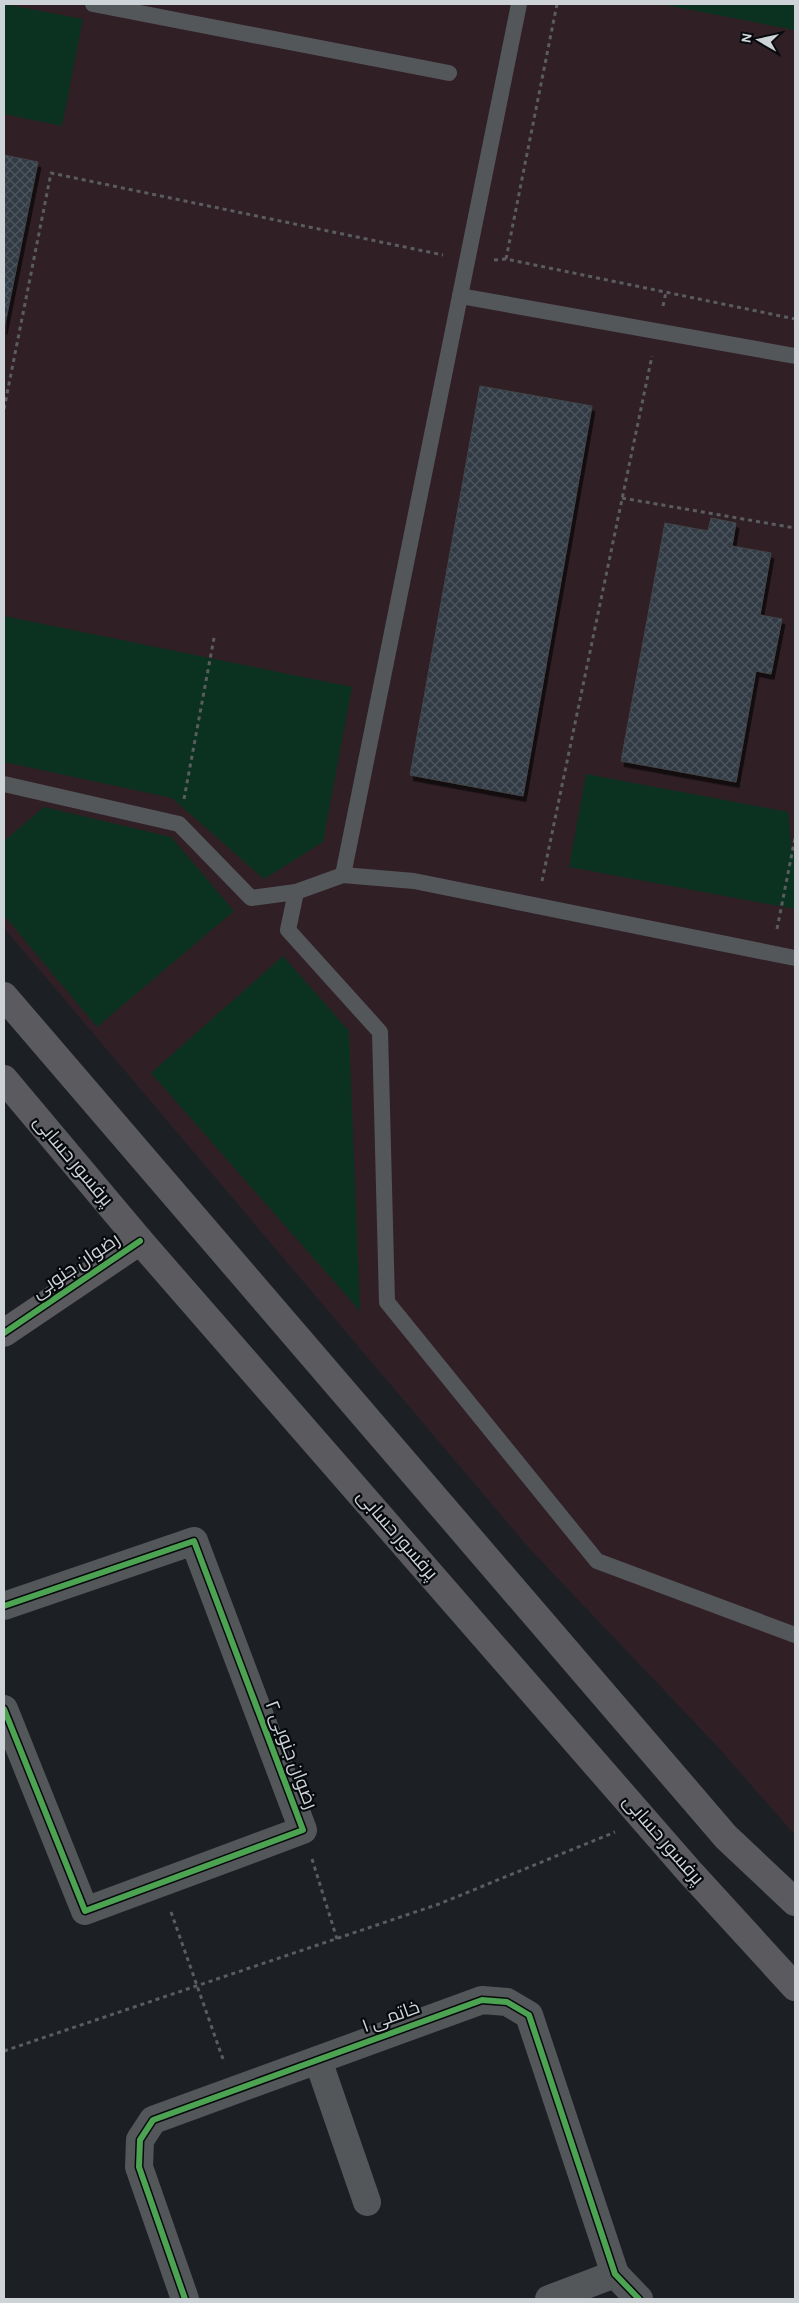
<svg xmlns="http://www.w3.org/2000/svg" width="799" height="2303" font-family="'Alegreya Sans',Cairo,sans-serif">
  <defs>
    <pattern id="building-cross-hatch" width="8" height="8" patternUnits="userSpaceOnUse" patternTransform="scale(1.25)"><rect width="8" height="8" fill="#303b44"/><path d="M0 0l8 8M0 8l8-8" fill="none" stroke="#4d565e"/></pattern>
    <filter id="shadow"><feDropShadow dx="3" dy="5.5" stdDeviation="0" flood-color="#0009"/></filter>
  </defs>
  <rect width="100%" height="100%" fill="#1c2024"/>
  <polygon fill="#302026" points="4,4 795,4 795,1835 717,1746 529,1548 4,928"/>
  <g fill="#0b3120">
    <polygon points="4,4 83,19 62,126 4,114"/>
    <polygon points="660,4 795,4 795,30"/>
    <polygon points="4,616 352,687 323,842 264,879 172,798 4,762"/>
    <polygon points="586,774 788,812 792,852 795,853 795,909 569,867"/>
    <polygon points="44,807 171,837 234,911 97,1027 4,915 4,841"/>
    <polygon points="283,956 349,1031 360,1311 151,1073"/>
  </g>
  <g fill="url(#building-cross-hatch)" stroke="#424649" filter="url(#shadow)">
    <polygon points="4,155 38,162 4,329"/>
    <polygon points="480,386 592,406 523,796 410,775"/>
    <polygon points="711,518 736,523 732,546 771,553 760,615 782,619 771,674 756,671 736,782 621,761 665,523 708,531"/>
  </g>
  <g fill="none" stroke-linecap="round" stroke-linejoin="round">
    <g stroke="#5a5c60" stroke-width="3" stroke-dasharray="4 4" stroke-linecap="butt">
      <polyline points="557,4 506,259 795,319"/>
      <polyline points="494,260 506,259"/>
      <polyline points="663,306 666,292"/>
      <polyline points="4,409 51,173 443,255"/>
      <polyline points="622,498 795,528"/>
      <polyline points="184,799 214,638"/>
      <polyline points="542,881 652,356"/>
      <polyline points="777,929 795,838"/>
      <polyline points="312,1859 337,1939"/>
      <polyline points="171,1912 224,2062"/>
      <polyline points="4,2051 439,1904 615,1832"/>
    </g>
    <g stroke="#54575a" stroke-width="16">
      <polyline points="93,4 449,73"/>
      <polyline points="460,296 795,356"/>
      <polyline points="4,784 179,824 251,898 296,892"/>
      <polyline points="343,875 519,4"/>
      <polyline points="795,958 414,881 343,875 296,892 288,930 380,1032 387,1302 597,1561 795,1635"/>
    </g>
    <g stroke="#54575a" stroke-width="28">
      <polyline points="4,1606 194,1541 303,1830 85,1911 4,1709"/>
      <polyline points="318,2060 367,2202"/>
      <polyline points="185,2299 139,2167 140,2140 153,2120 482,2000 507,2002 529,2015 615,2274 639,2299"/>
      <polyline points="549,2299 615,2274"/>
    </g>
    <g stroke="#5b5a5e" stroke-width="28">
      <polyline points="4,996 726,1837 795,1902"/>
      <polyline points="4,1079 140,1241 688,1870 795,1987"/>
      <polyline points="4,1333 140,1241"/>
    </g>
    <defs>
      <g id="cycleway">
        <polyline points="4,1333 140,1241"/>
        <polyline points="4,1606 194,1541 303,1830 85,1911 4,1709"/>
        <polyline points="185,2299 139,2167 140,2140 153,2120 482,2000 507,2002 529,2015 615,2274 639,2299"/>
      </g>
    </defs>
    <use href="#cycleway" stroke="#070a0d" stroke-width="9"/>
    <use href="#cycleway" stroke="#4ca352" stroke-width="6"/>
  </g>
  <g text-anchor="middle" dominant-baseline="central" stroke-width="4.5" stroke-linejoin="round" paint-order="stroke">
    <g font-size="19" fill="#ced3d8" stroke="#070a0d">
      <text transform="translate(73 1161) rotate(50)">پرفسور حسابی</text>
      <text transform="translate(76 1266) rotate(-34)">رضوان جنوبی</text>
      <text transform="translate(397 1535) rotate(49)">پرفسور حسابی</text>
      <text transform="translate(291 1755) rotate(69)">رضوان جنوبی ۲</text>
      <text transform="translate(663 1840) rotate(49)">پرفسور حسابی</text>
      <text transform="translate(391 2017) rotate(-20)">خاتمی ۱</text>
    </g>
  </g>
  <rect width="799" height="2303" fill="none" stroke="#ced3d8" stroke-width="10"/>
  <g transform="translate(759 40) rotate(279)" stroke="#070a0d" stroke-width="4" paint-order="stroke">
  <path d="M0-4L9 19L0 12L-9 19Z" fill="#ced3d8"/>
  <text y="-8" font-size="14" font-weight="bold" text-anchor="middle" fill="#ced3d8">N</text>
  </g>
</svg>
